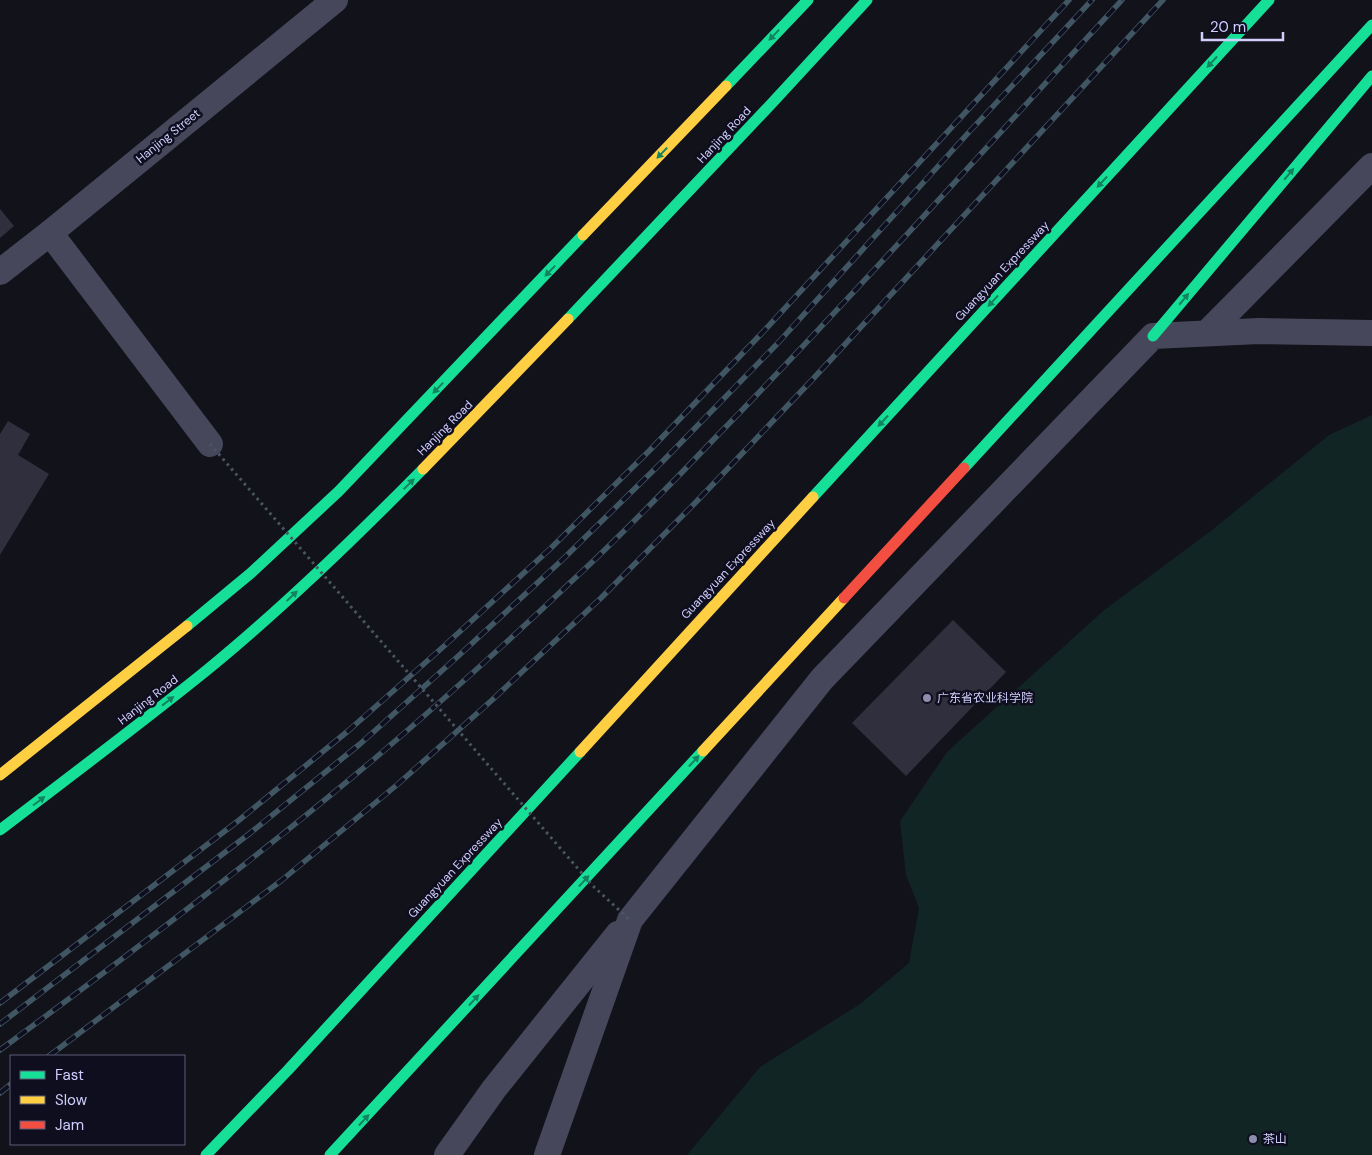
<svg xmlns="http://www.w3.org/2000/svg" width="1372" height="1155" font-family="'DM Sans','Noto Sans SC',sans-serif">
  <rect width="100%" height="100%" fill="#12121a"/>
  <polygon fill="#112524" points="1372,415 1372,1155 687,1155 760,1067 860,1004 909,963 919,908 906,875 900,821 947,752 1103,611 1212,530 1329,435"/>
  <g fill="#302f3d">
    <polygon points="0,209 14,226 0,238"/>
    <polygon points="8,421 30,434 18,455 49,474 0,555 0,434"/>
    <polygon points="953,620 1006,672 906,776 852,723"/>
  </g>
  <g fill="none" stroke-linecap="round" stroke-linejoin="round">
    <g stroke="#47475b" stroke-width="26">
      <polyline points="50,233 210,444"/>
      <polyline points="0,272 50,233 335,0"/>
      <polyline points="1207,333 1372,166"/>
      <polyline points="447,1155 494,1089 618,934"/>
      <polyline points="547,1155 630,920 822,679 1153,336 1259,331 1372,333"/>
    </g>
    <g stroke="#16e098" stroke-width="11">
      <polyline points="726,86 808,0"/>
      <polyline points="568,319 773,102 867,0"/>
      <polyline points="1153,336 1372,76"/>
      <polyline points="964,468 1372,25"/>
      <polyline points="813,497 1269,0"/>
      <polyline points="187,626 251,573 339,491 583,235"/>
      <path d="M0,830C69,777 139,725 207,670C283,608 354,539 423,469"/>
      <polyline points="206,1155 288,1070 580,752"/>
      <polyline points="330,1155 703,751"/>
    </g>
    <g stroke="#ffcf43" stroke-width="11">
      <polyline points="583,235 726,86"/>
      <polyline points="423,469 568,319"/>
      <polyline points="703,751 844,598"/>
      <polyline points="580,752 813,497"/>
      <polyline points="0,775 187,626"/>
    </g>
    <polyline stroke="#f24e42" stroke-width="11" points="844,598 964,468"/>
    <defs>
      <g id="rail">
        <polyline points="0,1003 238,821 348,731 443,647 551,548 650,450 762,333 1069,0"/>
        <polyline points="0,1024 249,834 360,744 455,659 561,561 662,462 777,344 970,131 1092,0"/>
        <path d="M0,1050C126,957 253,861 373,760C441,702 509,641 574,579C623,534 670,485 716,437C855,294 987,146 1122,0"/>
        <polyline points="49,1056 282,880 398,784 491,701 601,598 697,501 812,380 1163,0"/>
        <polyline points="0,1093 11,1084"/>
      </g>
    </defs>
    <use href="#rail" stroke="#405662" stroke-width="5.5"/>
    <use href="#rail" stroke="#0f0e1e" stroke-width="4" stroke-dasharray="11" stroke-linecap="butt"/>
    <polyline stroke="#485761" stroke-width="3" stroke-dasharray="2.5 4" stroke-linecap="butt" points="210,444 593,886 630,920"/>
  </g>
  <defs><path id="oneway-solid" d="M-6-.8H1V-3.2L6.5 0L1 3.2V.8H-6Z" transform="scale(1.25)"/></defs>
  <g fill="#138261">
    <use href="#oneway-solid" transform="translate(774 35) rotate(134)"/>
    <use href="#oneway-solid" transform="translate(1212 62) rotate(133)"/>
    <use href="#oneway-solid" transform="translate(662 153) rotate(134)"/>
    <use href="#oneway-solid" transform="translate(1289 174) rotate(-50)"/>
    <use href="#oneway-solid" transform="translate(1102 182) rotate(133)"/>
    <use href="#oneway-solid" transform="translate(550 271) rotate(134)"/>
    <use href="#oneway-solid" transform="translate(1184 299) rotate(-50)"/>
    <use href="#oneway-solid" transform="translate(993 301) rotate(133)"/>
    <use href="#oneway-solid" transform="translate(438 388) rotate(134)"/>
    <use href="#oneway-solid" transform="translate(883 421) rotate(133)"/>
    <use href="#oneway-solid" transform="translate(409 484) rotate(-45)"/>
    <use href="#oneway-solid" transform="translate(292 596) rotate(-43)"/>
    <use href="#oneway-solid" transform="translate(168 701) rotate(-38)"/>
    <use href="#oneway-solid" transform="translate(694 761) rotate(-47)"/>
    <use href="#oneway-solid" transform="translate(39 801) rotate(-37)"/>
    <use href="#oneway-solid" transform="translate(584 881) rotate(-47)"/>
    <use href="#oneway-solid" transform="translate(474 1000) rotate(-47)"/>
    <use href="#oneway-solid" transform="translate(364 1120) rotate(-47)"/>
  </g>
  <g fill="#8e8cad" stroke="#0f0e1e" stroke-width="2">
    <circle cx="927" cy="698" r="5"/>
    <circle cx="1253" cy="1139" r="5"/>
  </g>
  <g text-anchor="middle" dominant-baseline="central" stroke-width="5" stroke-linejoin="round" paint-order="stroke">
    <g font-size="12" fill="#d0cefc" stroke="#0f0e1e">
      <text transform="translate(724 135) rotate(-47)">Hanjing Road</text>
      <text transform="translate(168 136) rotate(-39)">Hanjing Street</text>
      <text transform="translate(1002 271) rotate(-47)">Guangyuan Expressway</text>
      <text transform="translate(445 428) rotate(-45)">Hanjing Road</text>
      <text transform="translate(728 569) rotate(-47)">Guangyuan Expressway</text>
      <text transform="translate(148 700) rotate(-38)">Hanjing Road</text>
      <text transform="translate(455 868) rotate(-47)">Guangyuan Expressway</text>
    </g>
    <g font-size="12" fill="#d0cefc" stroke="#0f0e1e" text-anchor="start">
      <text x="937" y="698">广东省农业科学院</text>
      <text x="1263" y="1139">茶山</text>
    </g>
  </g>
  <rect x="10" y="1055" width="175" height="90" fill="#0f0e1e" stroke="#5c5b77"/>
  <rect x="20" y="1071" width="25" height="8" fill="#16e098" stroke="#5c5b77"/>
  <text x="55" y="1080" font-size="15" fill="#d0cefc">Fast</text>
  <rect x="20" y="1096" width="25" height="8" fill="#ffcf43" stroke="#5c5b77"/>
  <text x="55" y="1105" font-size="15" fill="#d0cefc">Slow</text>
  <rect x="20" y="1121" width="25" height="8" fill="#f24e42" stroke="#5c5b77"/>
  <text x="55" y="1130" font-size="15" fill="#d0cefc">Jam</text>
  <path d="M1202 32v8h81v-8" fill="none" stroke="#d0cefc" stroke-width="2.5"/>
  <text x="1210" y="32" font-size="15" fill="#d0cefc" stroke="#0f0e1e" stroke-width="4" paint-order="stroke">20 m</text>
</svg>
